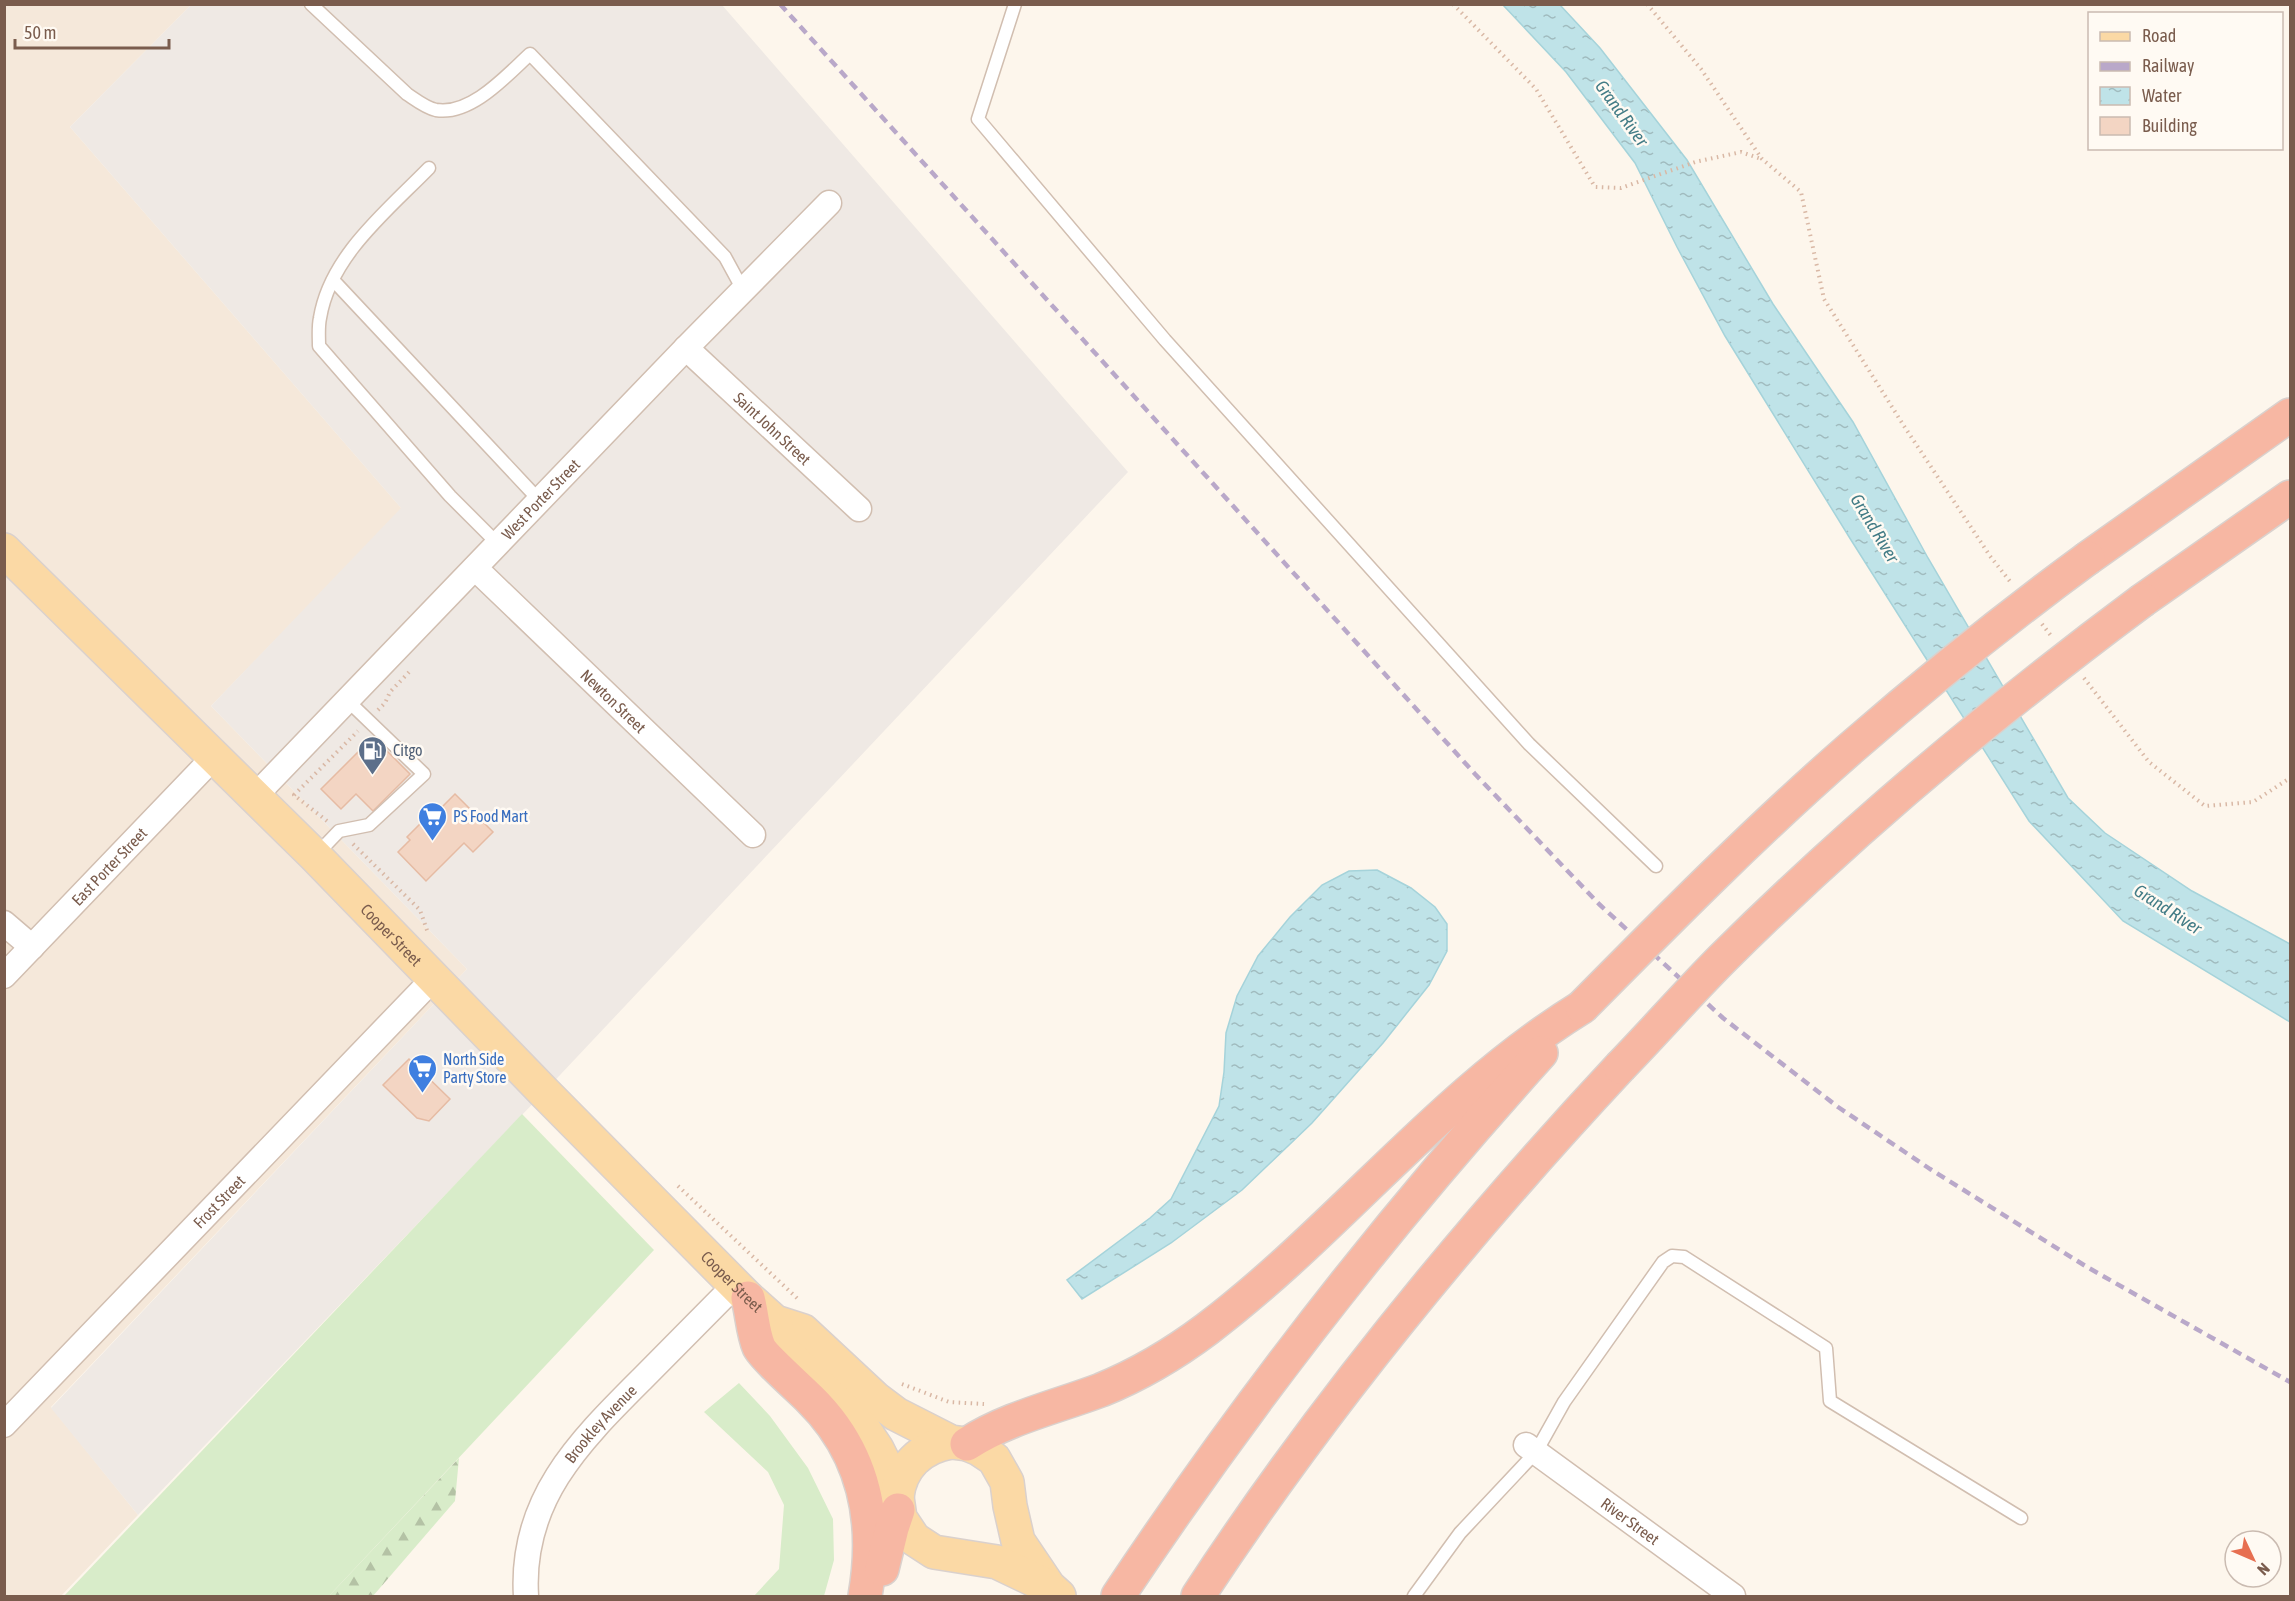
<svg xmlns="http://www.w3.org/2000/svg" width="2295" height="1601" font-family="'Asap Condensed',sans-serif">
  <defs>
    <pattern id="forest-firs" width="22" height="20" patternUnits="userSpaceOnUse" patternTransform="scale(1.5)"><rect width="22" height="20" fill="#d8ecc9"/><path d="M5 1l3.5 6h-7zM16 11l3.5 6h-7z" fill="#b4c2a5"/></pattern>
    <pattern id="water-ripples" width="26" height="14" patternUnits="userSpaceOnUse" patternTransform="scale(1.5)"><rect width="26" height="14" fill="#bfe3e8"/><path d="M2 4q2-2 4 0t4 0M15 11q2-2 4 0t4 0" fill="none" stroke="#a0bbbe"/></pattern>
  </defs>
  <rect width="100%" height="100%" fill="#fdf6ec"/>
  <polygon fill="#f5e8da" points="5,5 191,5 70,127 402,509 211,706 467,969 51,1407 138,1515 61,1596 5,1596"/>
  <polygon fill="#efe9e4" points="191,5 722,5 1128,472 544,1092 138,1515 51,1408 467,969 211,706 401,508 70,127"/>
  <g fill="#d8ecc9">
    <polygon points="522,1114 654,1250 329,1596 64,1596"/>
    <polygon points="739,1383 770,1416 808,1468 833,1519 834,1560 824,1596 754,1596 779,1569 784,1505 768,1472 704,1412"/>
  </g>
  <polygon fill="url(#forest-firs)" points="459,1458 455,1501 373,1596 329,1596"/>
  <g fill="url(#water-ripples)" stroke="#a5d3da" stroke-width="1.5">
    <polygon points="1503,5 1560,5 1600,48 1687,160 1773,304 1853,422 1928,558 2068,798 2105,833 2192,891 2290,944 2290,1022 2123,921 2029,821 1851,540 1725,336 1677,247 1635,163 1566,72"/>
    <polygon points="1377,870 1411,888 1435,907 1447,924 1447,951 1429,985 1383,1043 1312,1123 1242,1190 1171,1243 1082,1299 1067,1280 1150,1218 1171,1199 1219,1106 1224,1072 1226,1033 1237,996 1258,956 1290,917 1322,885 1349,871"/>
  </g>
  <g fill="#f3d5c3" stroke="#e6bba3" stroke-width="1.5">
    <polygon points="373,737 410,774 373,811 356,794 341,809 321,789"/>
    <polygon points="455,794 493,832 473,852 464,843 426,881 398,852 410,840 407,837 438,806 440,809"/>
    <polygon points="409,1059 450,1099 429,1121 417,1118 383,1085"/>
  </g>
  <g fill="none" stroke-linecap="round" stroke-linejoin="round">
    <defs>
      <g id="service">
        <path d="M311,4L407,94C416,100 426,108 436,110C471,116 507,75 530,54L725,257L743,290"/>
        <polyline points="1015,4 978,119 1165,340 1529,744 1656,866"/>
        <path d="M429,168C387,211 330,256 320,318C318,327 319,337 319,346L450,496L498,544"/>
        <polyline points="333,280 539,500"/>
        <polyline points="316,855 339,831 369,825 424,774 347,700"/>
        <polyline points="1414,1596 1460,1533 1536,1452 1564,1402 1663,1262 1672,1256 1684,1257 1826,1348 1830,1401 2021,1518"/>
      </g>
      <g id="minor">
        <path id="s1" d="M686,348L859,509"/>
        <path id="s2" d="M475,568L753,835"/>
        <path id="s3" d="M255,796L686,348L829,203"/>
        <polyline points="4,923 32,947"/>
        <path id="s4" d="M4,976L214,757"/>
        <path id="s5" d="M4,1425L434,978"/>
        <path id="s6" d="M1526,1445L1733,1596"/>
        <path id="s7" d="M526,1596C520,1500 579,1442 642,1379C673,1348 704,1316 735,1285"/>
      </g>
      <g id="primary">
        <path id="s8" d="M4,550L315,856L544,1092L748,1298L775,1322L803,1331L876,1399L896,1414L951,1442L967,1444L979,1449L994,1459L1007,1482L1010,1506L1018,1541L1049,1587L1059,1596"/>
        <polyline points="775,1322 782,1349 863,1428 877,1449 889,1473 897,1497 900,1518 914,1539 934,1552 997,1562 1047,1586"/>
        <path d="M897,1497C900,1467 921,1447 951,1442"/>
      </g>
      <g id="motorway">
        <polyline points="2088,558 2290,415"/>
        <polyline points="2143,600 2290,497"/>
        <path d="M748,1298C752,1313 753,1333 759,1347C763,1356 800,1389 810,1399C865,1453 878,1522 865,1596"/>
        <path d="M967,1444C1007,1418 1056,1407 1101,1390C1138,1375 1175,1353 1207,1329C1339,1229 1441,1094 1582,1007"/>
        <polyline points="882,1569 892,1528 898,1510"/>
        <path d="M1118,1596C1246,1404 1386,1224 1541,1053"/>
        <path d="M1198,1596C1322,1407 1466,1232 1620,1067"/>
      </g>
    </defs>
    <use href="#service" stroke="#d1beb0" stroke-width="15"/>
    <use href="#minor" stroke="#d1beb0" stroke-width="27"/>
    <use href="#primary" stroke="#dad1cd" stroke-width="36"/>
    <use href="#motorway" stroke="#dad1cd" stroke-width="36"/>
    <g stroke="#d9b8a5" stroke-width="4" stroke-dasharray="1.5 4.5" stroke-linecap="butt">
      <polyline points="1453,4 1536,89 1595,187 1621,188 1695,162 1741,152 1761,159"/>
      <polyline points="1647,4 1701,69 1762,159 1801,192 1824,299 1904,426 1990,556 2012,584"/>
      <polyline points="2042,624 2052,637"/>
      <polyline points="2084,678 2149,762 2205,806 2253,802 2290,778"/>
      <polyline points="378,710 385,703 390,692 411,670"/>
      <polyline points="327,821 294,795 358,731"/>
      <polyline points="353,844 420,910 428,933"/>
      <polyline points="678,1186 799,1300"/>
      <polyline points="902,1384 949,1402 984,1404"/>
    </g>
    <use href="#service" stroke="#fff" stroke-width="12"/>
    <use href="#minor" stroke="#fff" stroke-width="24"/>
    <use href="#primary" stroke="#fbd9a5" stroke-width="33"/>
    <use href="#motorway" stroke="#f7b7a3" stroke-width="33"/>
    <polyline stroke="#b9a8c9" stroke-width="4.5" stroke-dasharray="9 6" stroke-linecap="butt" points="780,4 1475,774 1599,904 1723,1018 1838,1107 1930,1169 2087,1267 2290,1382"/>
    <defs>
      <g id="motorway-bridge">
        <path d="M1582,1007C1670,918 1757,830 1851,748C1927,682 2006,618 2088,558"/>
        <path d="M1620,1067C1655,1031 1688,993 1723,958C1854,828 1995,710 2143,600"/>
      </g>
    </defs>
    <use href="#motorway-bridge" stroke="#dad1cd" stroke-width="36" stroke-linecap="butt"/>
    <use href="#motorway-bridge" stroke="#f7b7a3" stroke-width="33"/>
  </g>
  <defs>
    <symbol id="fuel-pin" viewBox="-11 -11 22 30"><path d="M0 17L-7.5 6A9.5 9.5 0 1 1 7.5 6Z" fill="#5c6f8a" stroke="#fffaf3"/><path d="M-5.5-6h7V0h2V4h1.3V-2.5L3-4.5l.8-.8L6-3V5H2.5V1h-1V6h-7ZM-4.2-4.7v3.2H.2V-4.7Z" fill="#fff"/></symbol>
    <symbol id="supermarket-pin" viewBox="-11 -11 22 30"><path d="M0 17L-7.5 6A9.5 9.5 0 1 1 7.5 6Z" fill="#3f7fe0" stroke="#fffaf3"/><path d="M-6-5.5h2.5l.6 2H6L4.5 2H-2.5L-4.4-4H-6ZM-1.5 3.2a1.3 1.3 0 1 0 .1 0ZM3 3.2a1.3 1.3 0 1 0 .1 0Z" fill="#fff"/></symbol>
  </defs>
  <g fill-rule="evenodd">
    <use href="#fuel-pin" x="356" y="734" width="33" height="45"/>
    <use href="#supermarket-pin" x="416" y="800" width="33" height="45"/>
    <use href="#supermarket-pin" x="406" y="1052" width="33" height="45"/>
  </g>
  <g text-anchor="middle" dominant-baseline="central" stroke-width="5" stroke-linejoin="round" paint-order="stroke">
    <g font-size="16" fill="#7a5c4d" stroke="#fffaf3">
      <text stroke="none"><textPath href="#s1" startOffset="118">Saint John Street</textPath></text>
      <text stroke="none"><textPath href="#s3" startOffset="412">West Porter Street</textPath></text>
      <text stroke="none"><textPath href="#s2" startOffset="192">Newton Street</textPath></text>
      <text stroke="none"><textPath href="#s4" startOffset="152">East Porter Street</textPath></text>
      <text stroke="none"><textPath href="#s8" startOffset="546">Cooper Street</textPath></text>
      <text stroke="none"><textPath href="#s5" startOffset="310">Frost Street</textPath></text>
      <text stroke="none"><textPath href="#s8" startOffset="1032">Cooper Street</textPath></text>
      <text stroke="none"><textPath href="#s7" startOffset="194">Brookley Avenue</textPath></text>
      <text stroke="none"><textPath href="#s6" startOffset="129">River Street</textPath></text>
    </g>
    <g font-size="16" fill="#4e5e75" stroke="#fffaf3" text-anchor="start">
      <text x="393" y="750">Citgo</text>
    </g>
    <g font-size="16" fill="#366cbe" stroke="#fffaf3" text-anchor="start">
      <text x="453" y="816">PS Food Mart</text>
      <text x="443" y="1059">North Side<tspan x="443" dy="18">Party Store</tspan></text>
    </g>
    <g font-size="18" font-style="italic" fill="#437c86" stroke="#fffaf3">
      <text transform="translate(1622 113) rotate(54)">Grand River</text>
      <text transform="translate(1875 528) rotate(59)">Grand River</text>
      <text transform="translate(2168 909) rotate(33)">Grand River</text>
    </g>
  </g>
  <rect width="2295" height="1601" fill="none" stroke="#7a5c4d" stroke-width="12"/>
  <rect x="2088" y="12" width="195" height="138" fill="#fffaf3" stroke="#cabbb1" stroke-width="1.5"/>
  <rect x="2100" y="32" width="30" height="9" fill="#fbd9a5" stroke="#cabbb1" stroke-width="1.5"/>
  <text x="2142" y="42" font-size="18" fill="#7a5c4d">Road</text>
  <rect x="2100" y="62" width="30" height="9" fill="#b9a8c9" stroke="#cabbb1" stroke-width="1.5"/>
  <text x="2142" y="72" font-size="18" fill="#7a5c4d">Railway</text>
  <rect x="2100" y="87" width="30" height="18" fill="url(#water-ripples)" stroke="#cabbb1" stroke-width="1.5"/>
  <text x="2142" y="102" font-size="18" fill="#7a5c4d">Water</text>
  <rect x="2100" y="117" width="30" height="18" fill="#f3d5c3" stroke="#cabbb1" stroke-width="1.5"/>
  <text x="2142" y="132" font-size="18" fill="#7a5c4d">Building</text>
  <g transform="translate(2253 1559) rotate(134)"><circle r="28" fill="#fffaf3" stroke="#cabbb1" stroke-width="1.5"/>
  <path d="M0-4.5L10 22L0 15L-10 22Z" fill="#e76f51"/>
  <text y="-9" font-size="16" font-weight="bold" text-anchor="middle" fill="#7a5c4d">N</text>
  </g>
  <path d="M15 39v9h154v-9" fill="none" stroke="#7a5c4d" stroke-width="3"/>
  <text x="24" y="39" font-size="18" fill="#7a5c4d" stroke="#fffaf3" stroke-width="4.5" paint-order="stroke">50 m</text>
</svg>
